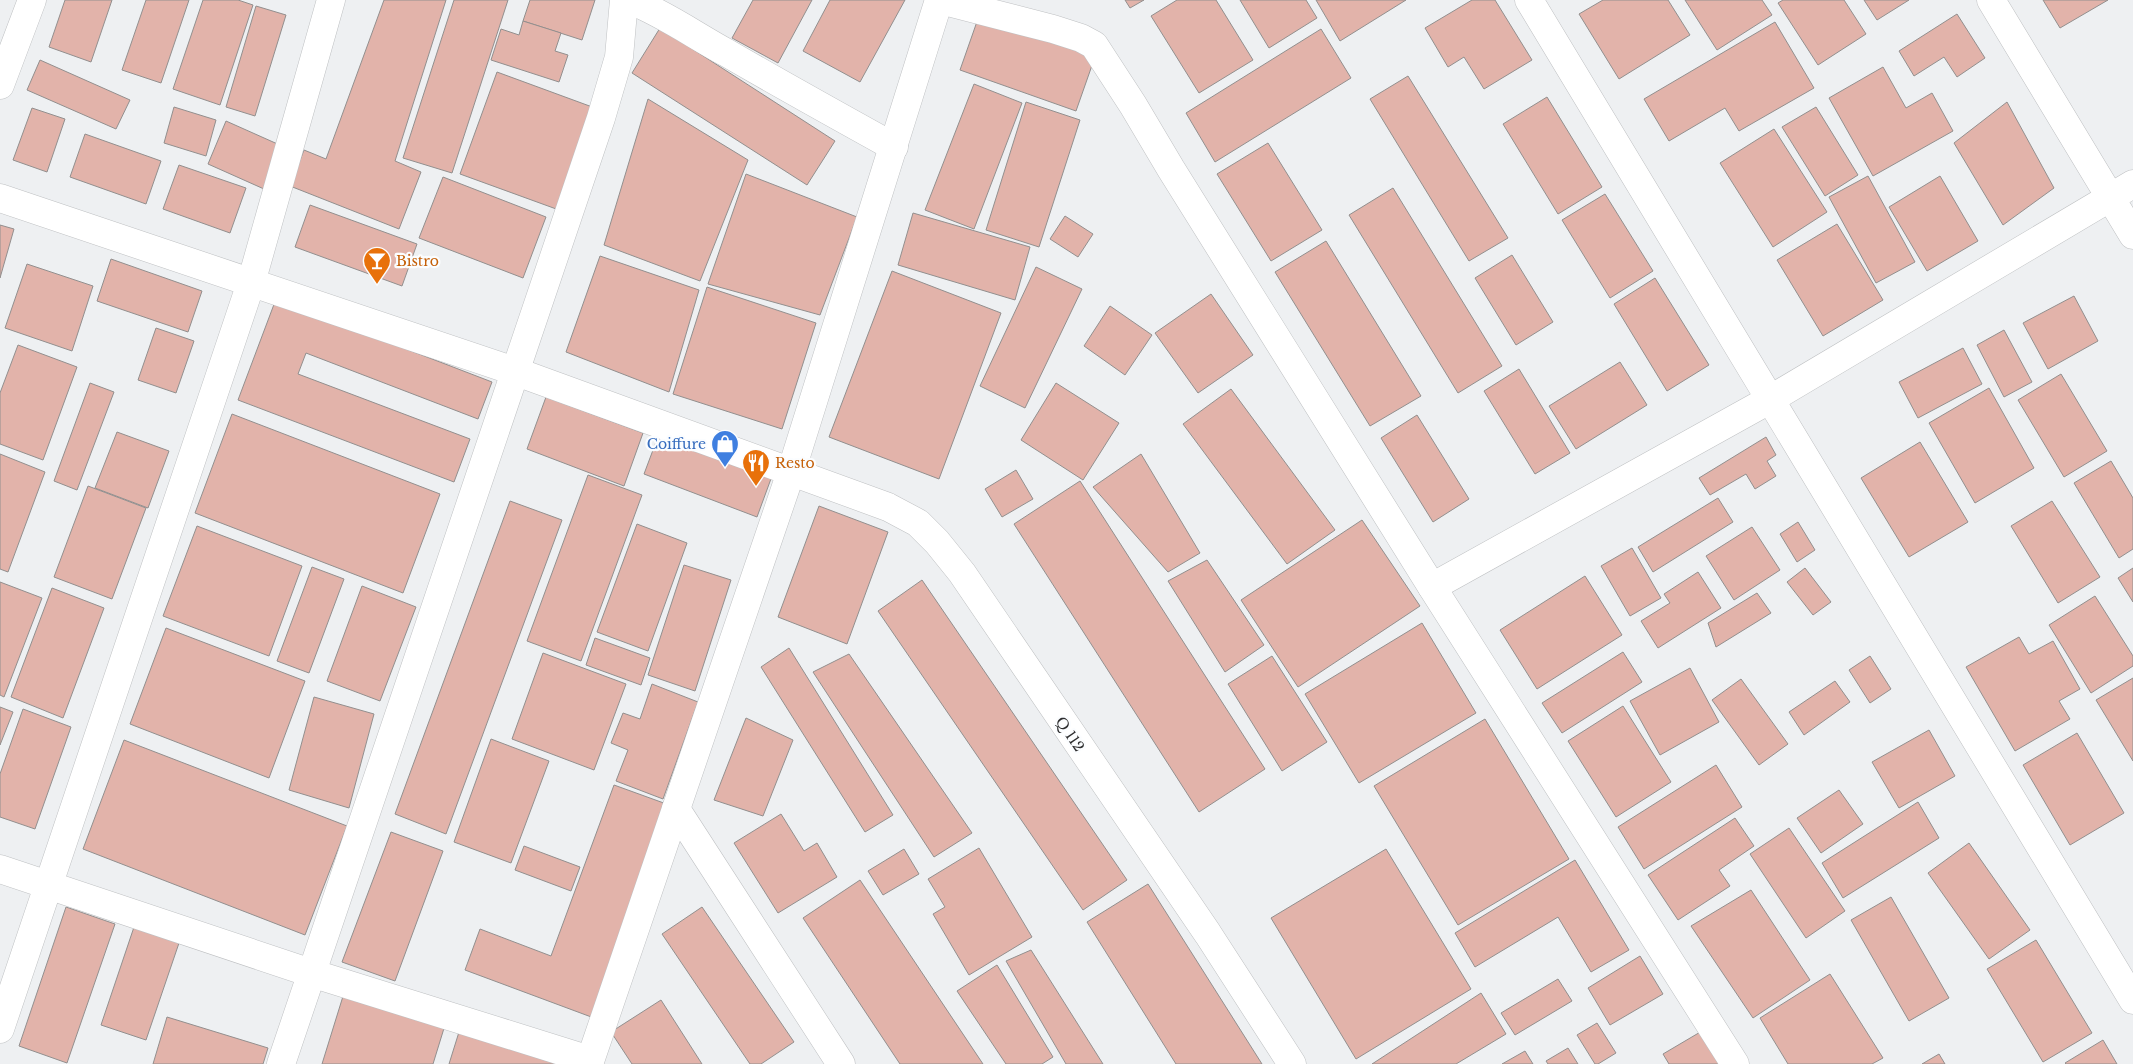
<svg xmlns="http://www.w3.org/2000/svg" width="2133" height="1064" font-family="'Libre Baskerville',serif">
  <rect width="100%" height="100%" fill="#eef0f2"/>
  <g fill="#e2b3aa" stroke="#928f8e">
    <polygon points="65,0 112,0 91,62 49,47"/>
    <polygon points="146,0 189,0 161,83 122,70"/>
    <polygon points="203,0 238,0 253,5 220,105 173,89"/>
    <polygon points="384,0 446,0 395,161 421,172 399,229 290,186 304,150 326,159"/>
    <polygon points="454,0 508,0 452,173 403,158"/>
    <polygon points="530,0 595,0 582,40 523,21"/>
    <polygon points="753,0 812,0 778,63 732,38"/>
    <polygon points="830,0 905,0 860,82 803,51"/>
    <polygon points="1125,0 1144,0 1130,8"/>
    <polygon points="1177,0 1216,0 1253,60 1199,93 1151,16"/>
    <polygon points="1240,0 1306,0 1317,18 1269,48"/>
    <polygon points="1316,0 1406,0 1340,41"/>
    <polygon points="1472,0 1495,0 1532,60 1484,89 1464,57 1448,67 1425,28"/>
    <polygon points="1603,0 1668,0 1690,35 1619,79 1579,14"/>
    <polygon points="1685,0 1762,0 1772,15 1717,50"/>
    <polygon points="1783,0 1844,0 1866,34 1818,65 1778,3"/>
    <polygon points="1864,0 1909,0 1877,20"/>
    <polygon points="2043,0 2108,0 2060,28"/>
    <polygon points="256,6 286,15 255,116 226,107"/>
    <polygon points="980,13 1096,54 1076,111 960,70"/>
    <polygon points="1957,14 1985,58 1957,77 1944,57 1914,76 1899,51"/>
    <polygon points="523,21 561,33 555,51 568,55 559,82 491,60 501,29 519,35"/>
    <polygon points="1775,22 1814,88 1739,131 1725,108 1669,141 1644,99"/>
    <polygon points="660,28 835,141 807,185 632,73"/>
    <polygon points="1321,29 1351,78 1215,162 1186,113"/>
    <polygon points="40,60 130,100 116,129 27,90"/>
    <polygon points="1883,67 1906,108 1932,93 1953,131 1873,176 1829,98"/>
    <polygon points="497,72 595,108 559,210 460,174"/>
    <polygon points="1408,76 1508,238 1469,261 1370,99"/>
    <polygon points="974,84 1022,103 974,229 925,210"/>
    <polygon points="1547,97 1602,187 1558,214 1503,124"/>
    <polygon points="648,99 748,160 700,281 604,245"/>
    <polygon points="1026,102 1080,120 1039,247 986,230"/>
    <polygon points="2007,102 2054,188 2003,225 1954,143"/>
    <polygon points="174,107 216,120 206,156 164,143"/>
    <polygon points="1816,107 1858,175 1825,196 1782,127"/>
    <polygon points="32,108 65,119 47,172 13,160"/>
    <polygon points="226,121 282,146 264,189 208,164"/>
    <polygon points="1774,129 1827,212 1773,247 1720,163"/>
    <polygon points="85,134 161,161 146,204 70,177"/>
    <polygon points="1268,143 1322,230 1271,261 1217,174"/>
    <polygon points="179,165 246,188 230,233 163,209"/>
    <polygon points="746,174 857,217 820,315 708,284"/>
    <polygon points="1868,176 1915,262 1876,283 1829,197"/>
    <polygon points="1940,176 1978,241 1927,271 1889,207"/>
    <polygon points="443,177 546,217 523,278 419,238"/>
    <polygon points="1393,188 1502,366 1458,393 1349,215"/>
    <polygon points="1605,194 1653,271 1610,298 1562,220"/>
    <polygon points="310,205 417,244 402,286 295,247"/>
    <polygon points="913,213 1030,247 1015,300 898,265"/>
    <polygon points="1065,216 1093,234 1078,257 1050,239"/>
    <polygon points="1837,224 1883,300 1823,336 1777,260"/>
    <polygon points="0,225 14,229 0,278"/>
    <polygon points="1326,241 1421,396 1370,426 1275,272"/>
    <polygon points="1512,255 1553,322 1516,345 1475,278"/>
    <polygon points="600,256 699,290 669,392 566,352"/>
    <polygon points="111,259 202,291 188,332 97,301"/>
    <polygon points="27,264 93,286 72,351 5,328"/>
    <polygon points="1036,267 1082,289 1025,408 980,386"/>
    <polygon points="892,271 1001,313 939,479 829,437"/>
    <polygon points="1655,278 1709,365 1667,391 1614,304"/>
    <polygon points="707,287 816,323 782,429 673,394"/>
    <polygon points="1211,294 1253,355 1198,393 1155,333"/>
    <polygon points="2074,296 2098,341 2048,369 2023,323"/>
    <polygon points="276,299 492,382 478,419 306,353 298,374 470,439 454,482 238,400"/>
    <polygon points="1110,306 1152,335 1125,375 1084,346"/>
    <polygon points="156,328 194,341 176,393 138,380"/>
    <polygon points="2004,330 2032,382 2004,397 1977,345"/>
    <polygon points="18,345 77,367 43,460 0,444 0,393"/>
    <polygon points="1963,348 1982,384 1918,418 1899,382"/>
    <polygon points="1620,362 1647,405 1576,449 1549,406"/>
    <polygon points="1519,369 1570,453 1535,474 1484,391"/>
    <polygon points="2061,374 2107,451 2064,477 2018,400"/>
    <polygon points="90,383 114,392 77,490 54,481"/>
    <polygon points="1056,383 1119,423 1083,480 1021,440"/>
    <polygon points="1989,388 2034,468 1975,503 1929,423"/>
    <polygon points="1231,389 1335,530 1287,564 1183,424"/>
    <polygon points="546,397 643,433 624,486 527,449"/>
    <polygon points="232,414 440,494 403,593 195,513"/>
    <polygon points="1417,415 1469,499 1433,522 1381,438"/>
    <polygon points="117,432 169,451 148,508 95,488"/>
    <polygon points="659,434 772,476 757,517 644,474"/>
    <polygon points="1766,437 1776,455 1767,461 1776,476 1755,489 1746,474 1710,495 1699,478"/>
    <polygon points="1920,442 1968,522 1909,557 1861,478"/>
    <polygon points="0,454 45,472 8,572 0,569"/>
    <polygon points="1141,454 1200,553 1168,572 1093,487"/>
    <polygon points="2111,461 2133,498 2133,549 2119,558 2074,483"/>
    <polygon points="1016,470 1033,499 1002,517 985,489"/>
    <polygon points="588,475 642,495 581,661 527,641"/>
    <polygon points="1080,481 1265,769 1199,812 1014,524"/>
    <polygon points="88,486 146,508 112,599 54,577"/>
    <polygon points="1718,498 1733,522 1653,572 1638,547"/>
    <polygon points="510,501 562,520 446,834 395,814"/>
    <polygon points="2052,501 2100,577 2058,603 2011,526"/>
    <polygon points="819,506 888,532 847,644 778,617"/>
    <polygon points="1362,520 1420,606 1298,687 1241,600"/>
    <polygon points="1798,522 1815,550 1797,562 1780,534"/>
    <polygon points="637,524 687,543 648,651 597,632"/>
    <polygon points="197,526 302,566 269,656 163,616"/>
    <polygon points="1752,527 1780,570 1734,600 1706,556"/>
    <polygon points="1632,548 1661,598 1630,616 1601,566"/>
    <polygon points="1207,560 1264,645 1225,672 1168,581"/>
    <polygon points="684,565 731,580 695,691 648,675"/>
    <polygon points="312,567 344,579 309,673 277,661"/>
    <polygon points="1805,568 1831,602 1813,615 1787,582"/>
    <polygon points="2133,568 2133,602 2118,578"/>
    <polygon points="1698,572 1721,608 1658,648 1641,621 1670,603 1664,594"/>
    <polygon points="1585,576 1622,635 1537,689 1500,630"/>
    <polygon points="922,580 1127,880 1083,910 878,611"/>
    <polygon points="0,582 42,598 4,697 0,695"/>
    <polygon points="362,586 416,607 380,701 327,681"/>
    <polygon points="52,588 104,608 63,718 11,697"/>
    <polygon points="1757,593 1771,613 1716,647 1708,623"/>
    <polygon points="2095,596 2133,656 2133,666 2091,693 2049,625"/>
    <polygon points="1422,623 1476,713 1359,783 1305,694"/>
    <polygon points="166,628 305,681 269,778 130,724"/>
    <polygon points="2019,637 2029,654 2053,641 2080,689 2059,701 2070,719 2015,751 1966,667"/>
    <polygon points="595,638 650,658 641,685 586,665"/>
    <polygon points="789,648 893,815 865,832 761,667"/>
    <polygon points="1623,652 1642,682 1562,733 1542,703"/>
    <polygon points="543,653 626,684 594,770 512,739"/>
    <polygon points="849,654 972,833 934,857 813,672"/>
    <polygon points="1272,656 1327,742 1282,771 1228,684"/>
    <polygon points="1870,656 1891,689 1870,703 1849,670"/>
    <polygon points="1690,668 1719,722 1660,755 1630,701"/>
    <polygon points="2133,678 2133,761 2096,700"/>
    <polygon points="1741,679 1788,744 1759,765 1712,700"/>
    <polygon points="1835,681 1850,702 1804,735 1789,712"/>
    <polygon points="652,684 698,702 663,799 616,781 628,750 611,743 623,713 640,719"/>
    <polygon points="314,697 374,714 349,808 289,790"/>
    <polygon points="1623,706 1671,782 1616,817 1568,741"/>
    <polygon points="0,707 13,712 0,745"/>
    <polygon points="23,709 71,727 35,829 0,817 0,774"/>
    <polygon points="746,718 793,740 763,816 714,800"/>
    <polygon points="1485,719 1569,859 1458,925 1374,786"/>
    <polygon points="1929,730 1955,776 1899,808 1872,762"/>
    <polygon points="2077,733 2124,813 2070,845 2023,765"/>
    <polygon points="491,739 549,761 511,863 454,842"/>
    <polygon points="124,740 347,826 305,935 83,849"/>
    <polygon points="1716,765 1742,807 1644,869 1618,827"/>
    <polygon points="614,785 672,806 594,1018 465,970 480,929 551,956"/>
    <polygon points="1839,790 1863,824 1821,853 1797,818"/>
    <polygon points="1918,802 1939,838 1843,898 1822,863"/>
    <polygon points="781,814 804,851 817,843 837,877 778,913 734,843"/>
    <polygon points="1735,818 1754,846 1719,870 1730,886 1678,920 1648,875"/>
    <polygon points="1789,828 1845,911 1806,938 1750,854"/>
    <polygon points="391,832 443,851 395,981 342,962"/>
    <polygon points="1969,843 2030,930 1989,959 1928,873"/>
    <polygon points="524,846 580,867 571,891 515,870"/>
    <polygon points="979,848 1032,937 969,975 933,914 945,907 928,879"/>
    <polygon points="904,849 919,874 883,895 868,871"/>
    <polygon points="1386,849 1471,989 1356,1059 1271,918"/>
    <polygon points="1575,860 1629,950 1591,972 1558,917 1475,967 1455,933"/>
    <polygon points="860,880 983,1064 900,1064 803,918"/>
    <polygon points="1148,884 1262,1064 1176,1064 1087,922"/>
    <polygon points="1751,890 1810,980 1753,1018 1691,926"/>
    <polygon points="1891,897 1949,998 1909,1021 1851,920"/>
    <polygon points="66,907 115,924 67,1063 19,1046"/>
    <polygon points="702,907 794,1042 761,1064 750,1064 662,934"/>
    <polygon points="134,927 179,943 146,1040 101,1025"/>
    <polygon points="2036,940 2092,1033 2043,1062 1987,969"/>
    <polygon points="1031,950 1103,1064 1066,1064 1006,961"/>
    <polygon points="1640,956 1663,994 1610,1025 1588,988"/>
    <polygon points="997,965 1053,1057 1042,1064 1006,1064 957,991"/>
    <polygon points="1830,974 1883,1058 1872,1064 1788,1064 1760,1018"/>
    <polygon points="1558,979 1572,1001 1515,1035 1501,1013"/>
    <polygon points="344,993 445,1025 433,1064 322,1064"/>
    <polygon points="1481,993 1506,1034 1456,1064 1372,1064"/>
    <polygon points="661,1000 702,1064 632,1064 611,1032"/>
    <polygon points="167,1017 268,1048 263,1064 153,1064"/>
    <polygon points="1597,1023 1616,1053 1598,1064 1595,1064 1577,1035"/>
    <polygon points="1702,1031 1722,1064 1669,1064 1663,1054"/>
    <polygon points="459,1032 557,1064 449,1064"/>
    <polygon points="2103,1040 2117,1064 2066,1064 2065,1063"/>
    <polygon points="1568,1048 1578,1064 1548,1064 1546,1061"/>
    <polygon points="1525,1051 1533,1064 1502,1064"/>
    <polygon points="1939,1054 1945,1064 1922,1064"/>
  </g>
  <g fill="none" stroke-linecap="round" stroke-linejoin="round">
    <defs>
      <g id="minor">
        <path d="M630,0C665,14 694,35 727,53C782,85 838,116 894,147"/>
        <polyline points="940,0 1053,29 1081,38 1094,45 1133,105 1171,169 1432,587 1735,1064"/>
        <polyline points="1529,0 2133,1000"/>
        <polyline points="1991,0 2133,235"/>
        <polyline points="0,85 32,0"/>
        <polyline points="0,198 517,372 888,507 918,523 937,542 962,573 1208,934 1292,1064"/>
        <polyline points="1432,587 1769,400 2133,184"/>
        <polyline points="676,809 841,1064"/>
        <polyline points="0,869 311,973 590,1060"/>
        <polyline points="0,1029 251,283 331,0"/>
        <polyline points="281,1064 601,118 619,57 624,0"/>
        <polyline points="589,1064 791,472 939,0"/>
      </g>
    </defs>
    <use href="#minor" stroke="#bfc1c3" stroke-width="29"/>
    <use href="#minor" stroke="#fff" stroke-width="28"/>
  </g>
  <defs>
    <symbol id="bar-pin" viewBox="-11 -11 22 30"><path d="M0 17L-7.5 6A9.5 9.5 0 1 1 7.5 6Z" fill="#e8710a" stroke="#fbfdff"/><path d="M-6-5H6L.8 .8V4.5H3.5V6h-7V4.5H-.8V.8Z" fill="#fff"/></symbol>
    <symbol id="shop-pin" viewBox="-11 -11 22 30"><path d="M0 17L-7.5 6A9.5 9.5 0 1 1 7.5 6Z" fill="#3f7fe0" stroke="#fbfdff"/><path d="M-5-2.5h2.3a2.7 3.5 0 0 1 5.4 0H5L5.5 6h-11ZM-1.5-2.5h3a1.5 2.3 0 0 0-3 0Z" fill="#fff"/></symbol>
    <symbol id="restaurant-pin" viewBox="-11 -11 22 30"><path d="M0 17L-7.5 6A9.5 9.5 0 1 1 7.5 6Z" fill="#e8710a" stroke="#fbfdff"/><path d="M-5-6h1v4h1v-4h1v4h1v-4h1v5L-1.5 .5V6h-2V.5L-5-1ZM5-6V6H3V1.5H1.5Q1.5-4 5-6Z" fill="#fff"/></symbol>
  </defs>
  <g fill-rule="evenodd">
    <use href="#bar-pin" x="361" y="245" width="32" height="43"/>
    <use href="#shop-pin" x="709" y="428" width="32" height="43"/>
    <use href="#restaurant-pin" x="740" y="447" width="32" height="43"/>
  </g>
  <g text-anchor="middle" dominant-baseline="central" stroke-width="4.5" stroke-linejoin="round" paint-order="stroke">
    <g font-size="14" fill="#c56008" stroke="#fbfdff" text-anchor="start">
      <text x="396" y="261">Bistro</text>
      <text x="775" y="463">Resto</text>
    </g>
    <g font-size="14" fill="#366cbe" stroke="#fbfdff" text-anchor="end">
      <text x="706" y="444">Coiffure</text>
    </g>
    <g font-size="14" fill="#2e2e2f" stroke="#fbfdff">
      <text transform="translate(1070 734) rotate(56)">Q 112</text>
    </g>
  </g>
</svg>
